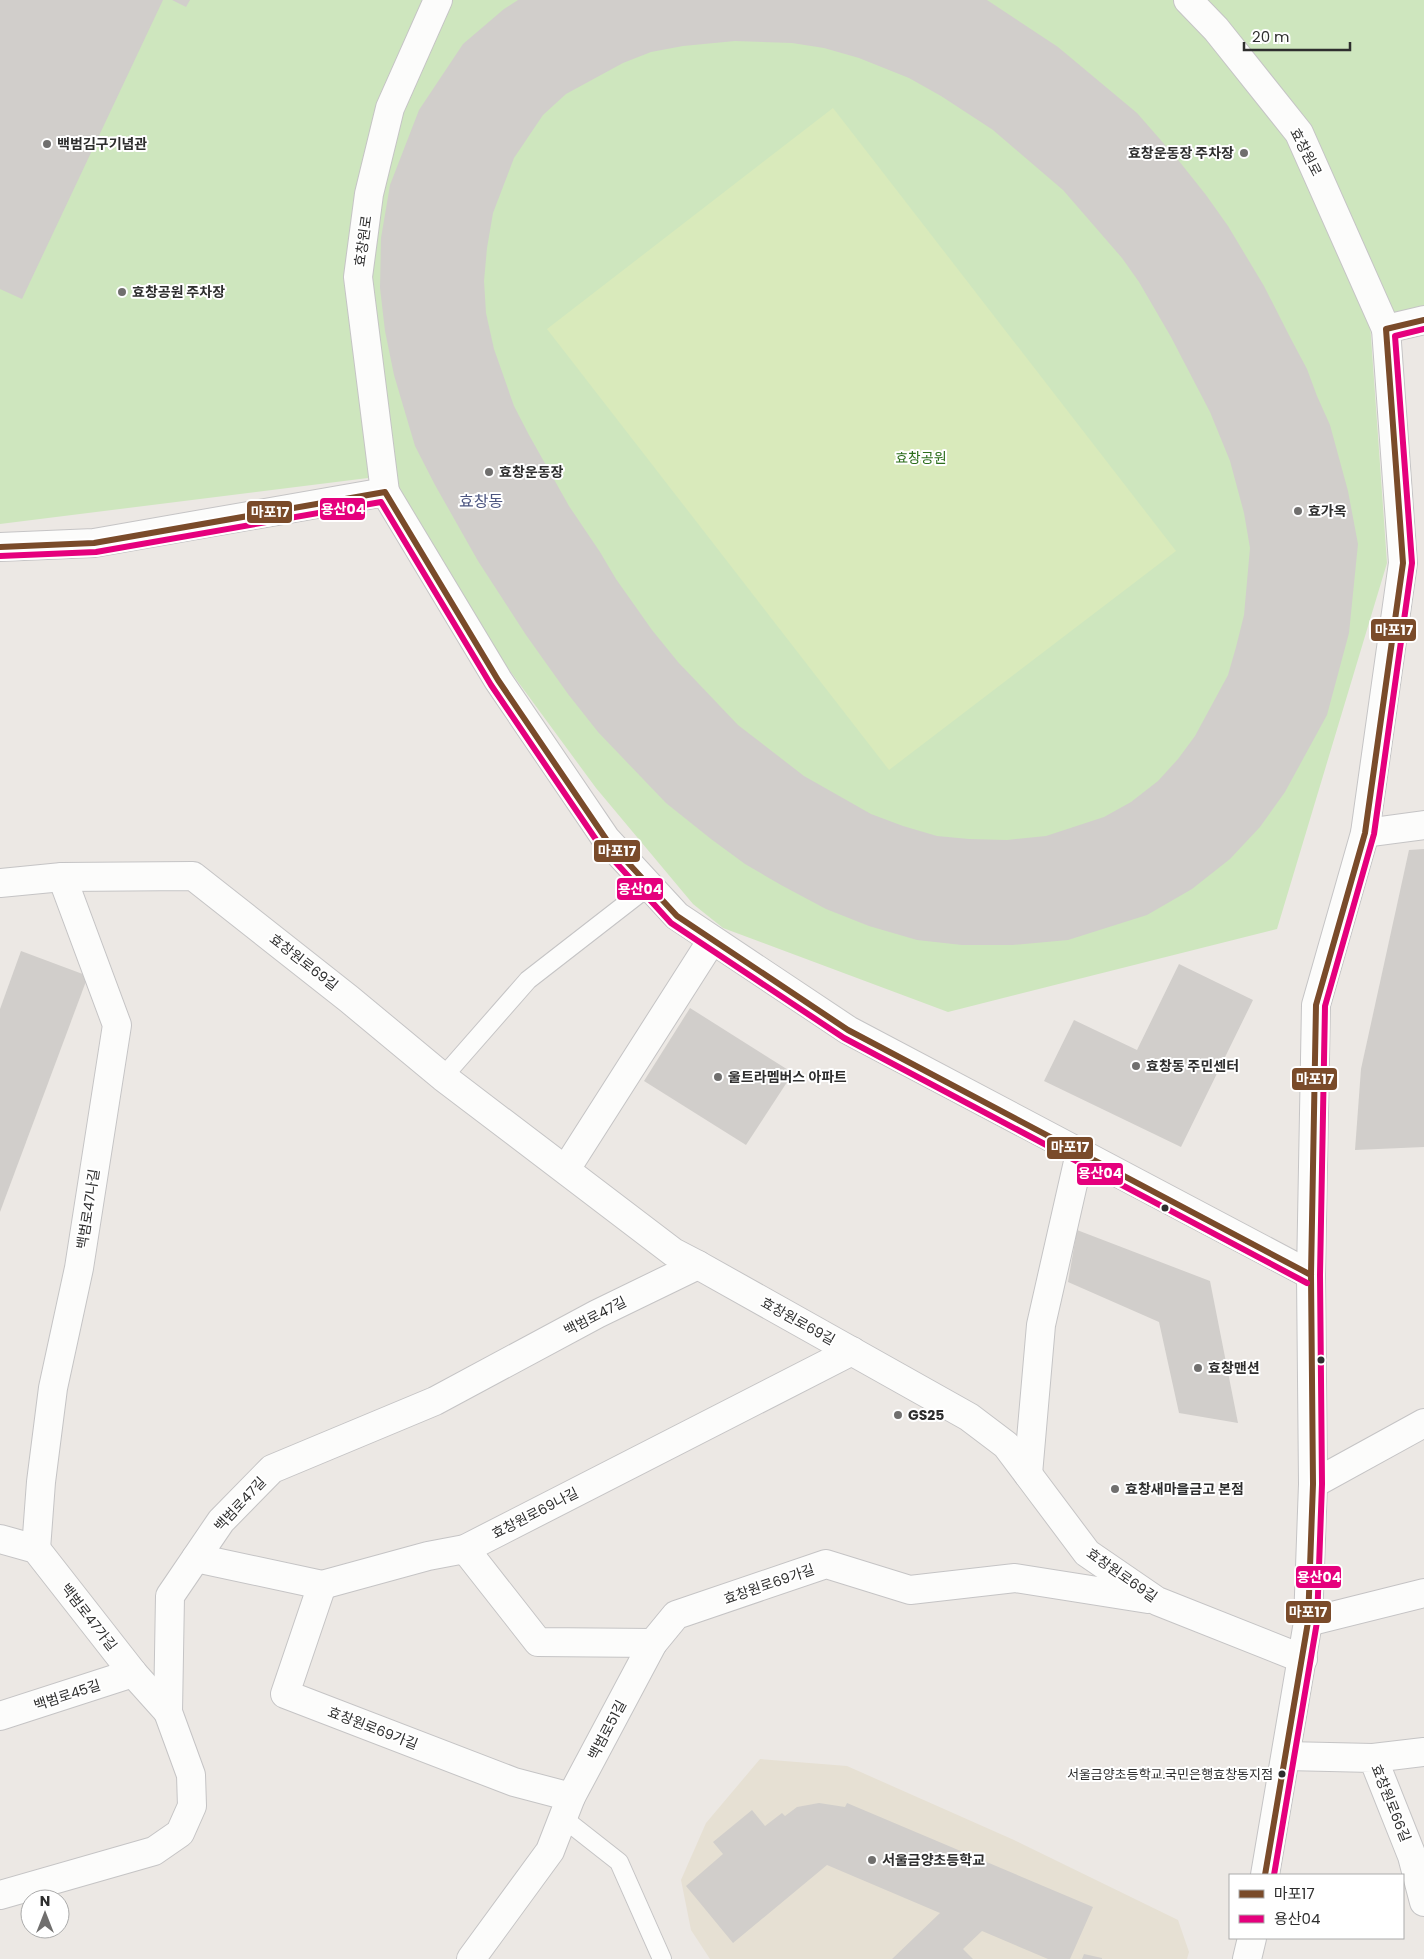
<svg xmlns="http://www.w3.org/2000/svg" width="1424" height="1959" font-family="Poppins,'Noto Sans KR',sans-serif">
  <rect width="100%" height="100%" fill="#ece8e4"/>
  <polygon fill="#e6e0d3" points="760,1759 847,1766 1014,1840 1178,1920 1189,1952 1187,1959 710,1959 691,1930 681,1880 706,1823"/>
  <polygon fill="#cee6be" points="0,0 1424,0 1424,310 1370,323 1387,563 1277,929 948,1012 723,928 693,904 596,788 368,478 0,524"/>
  <polygon fill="#d9eabb" points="833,108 1176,551 889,770 547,329"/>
  <g fill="#d1cecb" fill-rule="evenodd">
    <polygon points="0,0 163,0 22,299 0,289"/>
    <polygon points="172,0 190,0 186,7"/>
    <path d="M518,0H987L1058,47L1137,113L1179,161L1206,195L1228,226L1264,286L1291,339L1307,369L1317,396L1330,425L1348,491L1358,544L1349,633L1327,715L1285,792L1260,827L1230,859L1192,889L1147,915L1068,940L1012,945H962L917,940L869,926L826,909L781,885L745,864L711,839L666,803L598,732L568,694L526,635L478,561L435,485L415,446L394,375L385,331L380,288L381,238L390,185L419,110L463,44L504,9ZM735,41L792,43L824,48L859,58L909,78L941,96L993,130L1063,190L1122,258L1139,282L1171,337L1210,412L1230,461L1244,513L1250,548L1244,615L1236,647L1228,675L1195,736L1178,759L1158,781L1131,802L1104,817L1046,836L1007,840L969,839L937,836L903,826L871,814L804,776L738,725L678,662L652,630L616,579L600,552L569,506L529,435L514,406L494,349L486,313L484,281L487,248L493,213L514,158L543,115L566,94L623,63L651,52L683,46Z"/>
    <polygon points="1424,849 1424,1147 1355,1150 1361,1069 1409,850"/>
    <polygon points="21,951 88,976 0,1212 0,1009"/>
    <polygon points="1179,964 1253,1000 1181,1147 1044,1081 1074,1020 1137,1050"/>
    <polygon points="690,1008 793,1073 746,1145 644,1081"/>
    <polygon points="1077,1230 1210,1281 1238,1423 1179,1413 1159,1322 1068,1282"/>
    <polygon points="819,1803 845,1807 847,1803 1093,1907 1070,1959 1048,1959 982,1931 963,1949 973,1959 892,1959 940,1913 827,1865 733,1943 686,1886 723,1854 713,1842 752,1810 765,1826 782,1813 785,1816 797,1807"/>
    <polygon points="1084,1954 1102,1958 1102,1959 1082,1959"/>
  </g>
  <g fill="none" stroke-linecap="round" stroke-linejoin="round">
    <defs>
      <g id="service">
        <polyline points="443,1077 528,980 649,886"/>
        <polyline points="563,1818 619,1862 662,1959"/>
      </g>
      <g id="minor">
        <polyline points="1365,833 1424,825"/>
        <polyline points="0,883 62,877 193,876 349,999 443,1077 673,1252 698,1265 969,1417 1006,1445 1087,1553 1157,1601 1303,1659"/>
        <polyline points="566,1169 712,940"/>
        <polyline points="1028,1474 1041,1325 1080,1153"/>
        <polyline points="1313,1484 1424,1423"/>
        <polyline points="0,1539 36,1549 133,1673 168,1712"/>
        <polyline points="36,1549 41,1482 53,1388 79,1268 117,1025 62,877"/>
        <polyline points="465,1549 538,1642 653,1643"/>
        <polyline points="196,1558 322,1585 428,1556 465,1549 852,1351"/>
        <polyline points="322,1585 285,1694 514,1782 571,1797"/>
        <polyline points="1308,1622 1424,1593"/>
        <polyline points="0,1716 133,1673"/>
        <polyline points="1286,1756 1373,1758 1412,1856 1424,1902"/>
        <polyline points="1373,1758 1424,1752"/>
        <polyline points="0,1895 154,1851 180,1833 192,1806 191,1775 168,1712 170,1596 221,1521 272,1469 435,1401 597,1314 698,1265"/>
        <polyline points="471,1959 550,1851 571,1797 653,1643 676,1615 826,1564 910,1590 1015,1578 1148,1599"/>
      </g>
      <g id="tertiary">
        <polyline points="1188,0 1216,29 1299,133 1386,329"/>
        <polyline points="385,492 358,277 369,194 390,108 438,0"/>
        <polyline points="0,547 94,543 385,492 498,680 606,839 677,916 848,1030 1311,1275"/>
        <polyline points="1265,1875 1308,1622 1313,1484 1311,1275 1316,1005 1365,833 1403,563 1386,329 1424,320"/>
        <polyline points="1247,1959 1252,1938"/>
      </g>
    </defs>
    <use href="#service" stroke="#c5c4c5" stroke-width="20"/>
    <use href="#minor" stroke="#c5c4c5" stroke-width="30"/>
    <use href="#tertiary" stroke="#c5c4c5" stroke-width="30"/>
    <use href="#service" stroke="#fcfcfb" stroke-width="18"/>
    <use href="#minor" stroke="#fcfcfb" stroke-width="28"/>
    <use href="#tertiary" stroke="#fcfcfb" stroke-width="28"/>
    <defs>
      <g id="bus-1">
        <polyline points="0,547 94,543 385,492 498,680 606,839 677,916 848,1030 1311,1275"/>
        <polyline points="1265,1875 1308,1622 1313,1484 1311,1275 1316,1005 1365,833 1403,563 1386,329 1424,320"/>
      </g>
      <g id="bus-2">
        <polyline points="0,556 96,552 381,502 491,685 599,844 671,923 844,1038 1307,1283"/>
        <polyline points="1274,1875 1317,1622 1322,1484 1320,1275 1325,1006 1374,834 1412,563 1395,336 1424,329"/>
      </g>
    </defs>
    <use href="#bus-1" stroke="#fff" stroke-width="10"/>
    <use href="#bus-2" stroke="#fff" stroke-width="10"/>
    <use href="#bus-1" stroke="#7a4b2a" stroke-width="6"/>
    <use href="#bus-2" stroke="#e5007d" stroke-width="6"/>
  </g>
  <g fill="#706f6e" stroke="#fff" stroke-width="2">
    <circle cx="47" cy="144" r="5"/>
    <circle cx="1244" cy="153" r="5"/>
    <circle cx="122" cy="292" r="5"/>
    <circle cx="489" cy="472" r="5"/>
    <circle cx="1298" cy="511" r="5"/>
    <circle cx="1136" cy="1066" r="5"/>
    <circle cx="718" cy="1077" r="5"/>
    <circle cx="1198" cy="1368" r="5"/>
    <circle cx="898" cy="1415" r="5"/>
    <circle cx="1115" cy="1489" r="5"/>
    <circle cx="872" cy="1860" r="5"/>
  </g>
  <g fill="#2e2e2e" stroke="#fff" stroke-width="2">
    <circle cx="1165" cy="1208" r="4.5"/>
    <circle cx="1321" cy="1360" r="4.5"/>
    <circle cx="1282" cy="1774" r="4.5"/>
  </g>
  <g text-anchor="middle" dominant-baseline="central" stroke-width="4" stroke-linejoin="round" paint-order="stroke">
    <g font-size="13" fill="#2e2e2e" stroke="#fff" text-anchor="end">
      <text x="1273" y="1774">서울금양초등학교.국민은행효창동지점</text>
    </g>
    <g font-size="14" font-weight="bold" fill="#2e2e2e" stroke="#fff" text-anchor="start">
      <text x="57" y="144">백범김구기념관</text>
      <text x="1234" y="153" text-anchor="end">효창운동장 주차장</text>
      <text x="132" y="292">효창공원 주차장</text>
      <text x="499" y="472">효창운동장</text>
      <text x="1308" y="511">효가옥</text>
      <text x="1146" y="1066">효창동 주민센터</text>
      <text x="728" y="1077">울트라멤버스 아파트</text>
      <text x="1208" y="1368">효창맨션</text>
      <text x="908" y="1415">GS25</text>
      <text x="1125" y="1489">효창새마을금고 본점</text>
      <text x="882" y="1860">서울금양초등학교</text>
    </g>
    <g font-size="14" fill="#2e2e2e" stroke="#fff">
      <text transform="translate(1306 152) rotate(63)">효창원로</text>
      <text transform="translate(363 241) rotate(-82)">효창원로</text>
      <text transform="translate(304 962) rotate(38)">효창원로69길</text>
      <text transform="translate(88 1209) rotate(-81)">백범로47나길</text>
      <text transform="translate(595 1316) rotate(-27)">백범로47길</text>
      <text transform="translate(798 1321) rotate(29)">효창원로69길</text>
      <text transform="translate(240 1504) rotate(-47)">백범로47길</text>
      <text transform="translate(535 1513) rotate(-27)">효창원로69나길</text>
      <text transform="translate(1122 1575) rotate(35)">효창원로69길</text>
      <text transform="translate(769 1584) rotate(-19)">효창원로69가길</text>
      <text transform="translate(89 1617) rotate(52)">백범로47가길</text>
      <text transform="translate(67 1695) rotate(-18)">백범로45길</text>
      <text transform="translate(373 1728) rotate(21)">효창원로69가길</text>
      <text transform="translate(607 1730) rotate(-62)">백범로51길</text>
      <text transform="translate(1391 1803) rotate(68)">효창원로66길</text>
    </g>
    <g font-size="14" fill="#2c6e1b" stroke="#fff">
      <text x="921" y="458">효창공원</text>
    </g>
    <g font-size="16" fill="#4d5680" stroke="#fff">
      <text x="481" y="501">효창동</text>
    </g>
  </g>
  <g stroke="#fff" stroke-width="2">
    <rect x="319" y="497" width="47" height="24" rx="5" fill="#e5007d"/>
    <rect x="246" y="500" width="47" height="24" rx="5" fill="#7a4b2a"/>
    <rect x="1370" y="618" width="47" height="24" rx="5" fill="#7a4b2a"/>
    <rect x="593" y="839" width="48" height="24" rx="5" fill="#7a4b2a"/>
    <rect x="616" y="877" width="48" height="24" rx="5" fill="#e5007d"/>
    <rect x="1291" y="1067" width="47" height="24" rx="5" fill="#7a4b2a"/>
    <rect x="1046" y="1136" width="48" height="24" rx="5" fill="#7a4b2a"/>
    <rect x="1076" y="1162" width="48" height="24" rx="5" fill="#e5007d"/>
    <rect x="1295" y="1565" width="47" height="24" rx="5" fill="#e5007d"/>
    <rect x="1285" y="1600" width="47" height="24" rx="5" fill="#7a4b2a"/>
  </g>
  <g font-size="14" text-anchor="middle" font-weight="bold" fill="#fff">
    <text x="343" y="514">용산04</text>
    <text x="270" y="517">마포17</text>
    <text x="1394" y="635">마포17</text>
    <text x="617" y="856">마포17</text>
    <text x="640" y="894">용산04</text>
    <text x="1315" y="1084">마포17</text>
    <text x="1070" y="1152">마포17</text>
    <text x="1100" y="1178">용산04</text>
    <text x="1319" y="1582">용산04</text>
    <text x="1308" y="1617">마포17</text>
  </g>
  <rect x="1229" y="1874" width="175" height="65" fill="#ffffff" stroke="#ababab"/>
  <rect x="1239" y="1890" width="25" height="8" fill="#7a4b2a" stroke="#ababab"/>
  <text x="1274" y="1899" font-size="15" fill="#2e2e2e">마포17</text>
  <rect x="1239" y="1915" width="25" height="8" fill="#e5007d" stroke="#ababab"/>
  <text x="1274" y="1924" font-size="15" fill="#2e2e2e">용산04</text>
  <g transform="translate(45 1914)"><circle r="24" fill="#ffffff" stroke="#ababab"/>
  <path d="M0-4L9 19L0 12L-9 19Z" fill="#706f6e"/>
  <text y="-8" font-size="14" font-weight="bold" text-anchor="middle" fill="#2e2e2e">N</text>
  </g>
  <path d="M1244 42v8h106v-8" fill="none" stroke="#2e2e2e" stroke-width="2.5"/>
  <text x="1252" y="42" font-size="15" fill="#2e2e2e" stroke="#ffffff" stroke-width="4" paint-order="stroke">20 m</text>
</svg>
